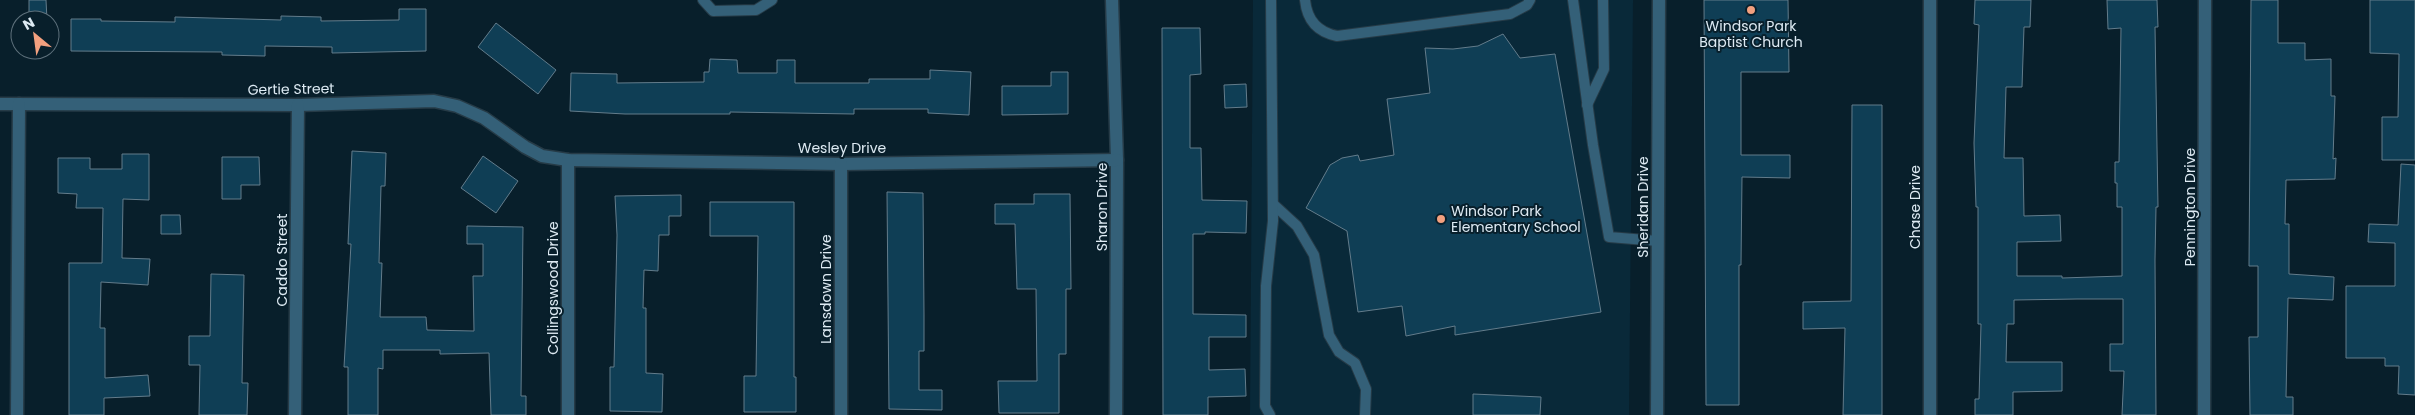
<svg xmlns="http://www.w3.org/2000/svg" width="2415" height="415" font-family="Poppins,sans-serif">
  <rect width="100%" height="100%" fill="#081f2b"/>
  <polygon fill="#092939" points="1253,0 1633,0 1629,415 1250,415"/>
  <g fill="#0f3e55" stroke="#637c8b">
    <polygon points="29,0 46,0 47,20 29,20"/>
    <polygon points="1704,0 1788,0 1789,72 1741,72 1741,155 1790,155 1790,178 1742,177 1741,265 1739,265 1739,405 1706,405"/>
    <polygon points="1975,0 2031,0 2030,27 2024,27 2022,87 2006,87 2004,158 2023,158 2024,216 2060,215 2061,241 2017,242 2017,276 2062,276 2062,278 2122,276 2122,207 2117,207 2117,183 2115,183 2115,162 2119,162 2121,28 2108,29 2107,0 2157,0 2158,27 2155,27 2158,207 2156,207 2155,260 2156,415 2122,415 2124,371 2110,371 2110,344 2123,344 2123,299 2077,299 2014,300 2014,324 2007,324 2006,362 2062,362 2062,391 2013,392 2013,415 1975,415 1975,399 1979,399 1981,324 1978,324 1978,207 1976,207 1974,143 1979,25 1974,24"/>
    <polygon points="2251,0 2278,0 2278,43 2305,43 2305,60 2331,59 2331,96 2335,96 2333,159 2336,158 2335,179 2286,180 2285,224 2289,224 2289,274 2334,277 2333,300 2288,298 2286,397 2293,397 2293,415 2250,415 2249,337 2258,337 2258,266 2249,266"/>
    <polygon points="2370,0 2415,0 2415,160 2382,160 2382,117 2398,117 2399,54 2370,53"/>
    <polygon points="399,9 426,9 426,51 332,53 332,47 265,46 265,56 222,55 222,52 71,51 71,19 101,19 101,21 175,22 175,17 281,20 281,16 321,17 321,21 399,20"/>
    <polygon points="496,23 556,70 538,94 478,47"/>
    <polygon points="1162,28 1200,28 1201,74 1190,75 1190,148 1201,148 1202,200 1247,201 1246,233 1205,232 1205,234 1193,234 1193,314 1246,315 1246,337 1209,337 1209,370 1245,369 1246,396 1208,397 1208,415 1163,415"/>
    <polygon points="1503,34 1520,58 1555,54 1601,312 1455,335 1455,326 1406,336 1402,306 1358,312 1347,231 1306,208 1330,165 1342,158 1358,155 1360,161 1394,155 1387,99 1430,93 1425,48 1453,49 1478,46"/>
    <polygon points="710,59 737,60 738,73 777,73 777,60 795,60 795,83 869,83 869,79 930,79 930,70 971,72 969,115 928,113 928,109 854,109 854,114 730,112 730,114 625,114 570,111 571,73 617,74 617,83 704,82 704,72 709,72"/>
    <polygon points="1051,72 1068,72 1068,114 1002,115 1002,86 1051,86"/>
    <polygon points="1246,84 1247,107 1225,108 1224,85"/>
    <polygon points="1852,105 1882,105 1882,415 1843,415 1845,328 1803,329 1803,302 1851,301"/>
    <polygon points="352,151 386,153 385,186 381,186 379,263 382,263 380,317 426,317 427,330 474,331 473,276 483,276 483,244 467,244 467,226 523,227 521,396 526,396 526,415 491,415 489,353 440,354 440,350 383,350 383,369 378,368 378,415 348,415 348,367 344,367 351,244 348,244"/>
    <polygon points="122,154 149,154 149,200 123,199 122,258 150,259 148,285 101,282 100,328 105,328 105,378 148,375 150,396 104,398 104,415 69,415 69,263 102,263 103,208 76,208 77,194 58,193 58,158 90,158 90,169 122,169"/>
    <polygon points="483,156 518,181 496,213 461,188"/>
    <polygon points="222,157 259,157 260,185 241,185 241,199 222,199"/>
    <polygon points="2401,164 2415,165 2415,395 2398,394 2399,366 2385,366 2385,358 2346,358 2346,286 2395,286 2395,243 2368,242 2369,224 2398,225"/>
    <polygon points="887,192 923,193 924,315 924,351 919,351 919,390 942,390 942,410 889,409"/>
    <polygon points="1034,194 1070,194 1071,289 1066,289 1066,354 1059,354 1059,413 999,413 998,381 1037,381 1036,289 1017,289 1015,224 995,224 995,204 1034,204"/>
    <polygon points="681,195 681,216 669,216 669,235 659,235 658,271 644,270 643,308 646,308 646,373 663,374 662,412 610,411 610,367 614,367 617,235 615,196"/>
    <polygon points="710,202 794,202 794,377 796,377 796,412 744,412 744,376 756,376 758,236 710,236"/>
    <polygon points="161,215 180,215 181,234 161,234"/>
    <polygon points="211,274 244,275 242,383 248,383 247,415 199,415 200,365 189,365 189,336 210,336"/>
    <polygon points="1473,394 1541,397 1540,415 1473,415"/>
  </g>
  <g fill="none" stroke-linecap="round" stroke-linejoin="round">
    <defs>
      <g id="lane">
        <polyline points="703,0 713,11 756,10 772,0"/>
        <path d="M1305,0C1307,20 1317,32 1337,36L1510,14L1527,5L1530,0"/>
        <polyline points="1573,0 1593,145 1609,237 1658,241"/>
        <polyline points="1587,105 1604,69 1603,0"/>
        <polyline points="1273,204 1297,226 1314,255 1329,335 1339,352 1355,363 1366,389 1365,415"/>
        <polyline points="1270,415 1265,406 1266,286 1273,221 1271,0"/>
      </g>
      <g id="street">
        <polyline points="1112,0 1117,160 1116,415"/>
        <polyline points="0,104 298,105 434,101 457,106 484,118 525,147 542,156 568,160 841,164 1117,160"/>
        <polyline points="17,415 19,104"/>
        <polyline points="295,415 298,105"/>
        <polyline points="568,415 568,160"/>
        <polyline points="841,415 841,164"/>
        <polyline points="1657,415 1659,0"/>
        <polyline points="1930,415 1930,0"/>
        <polyline points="2204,415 2205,0"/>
      </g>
    </defs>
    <use href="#lane" stroke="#263b47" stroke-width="12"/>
    <use href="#street" stroke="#263b47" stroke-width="15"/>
    <use href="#lane" stroke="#346078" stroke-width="10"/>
    <use href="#street" stroke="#346078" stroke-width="12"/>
  </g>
  <g fill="#f2a07f" stroke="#081f2b" stroke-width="2">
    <circle cx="1751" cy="10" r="5"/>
    <circle cx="1441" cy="219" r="5"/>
  </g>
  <g text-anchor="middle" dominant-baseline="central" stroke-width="4" stroke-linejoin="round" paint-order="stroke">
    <g font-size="14" fill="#ddeaf3" stroke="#081f2b">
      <text x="1751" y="26">Windsor Park<tspan x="1751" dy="16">Baptist Church</tspan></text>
      <text x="1451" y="211" text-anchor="start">Windsor Park<tspan x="1451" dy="16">Elementary School</tspan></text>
    </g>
    <g font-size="14" fill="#ddeaf3" stroke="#081f2b">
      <text transform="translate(291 89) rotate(-1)">Gertie Street</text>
      <text x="842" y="148">Wesley Drive</text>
      <text transform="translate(1102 207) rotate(-90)">Sharon Drive</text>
      <text transform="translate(1643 207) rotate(-90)">Sheridan Drive</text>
      <text transform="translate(1915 207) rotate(-90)">Chase Drive</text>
      <text transform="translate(2190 207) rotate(-90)">Pennington Drive</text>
      <text transform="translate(282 260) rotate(-90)">Caddo Street</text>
      <text transform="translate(553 288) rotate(-90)">Collingswood Drive</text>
      <text transform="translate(826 289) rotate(-90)">Lansdown Drive</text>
    </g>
  </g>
  <g transform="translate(35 35) rotate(331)"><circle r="24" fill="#081f2b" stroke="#5d707b"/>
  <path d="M0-4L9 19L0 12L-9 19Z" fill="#f2a07f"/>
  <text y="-8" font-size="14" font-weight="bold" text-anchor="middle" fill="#ddeaf3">N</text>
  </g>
</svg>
